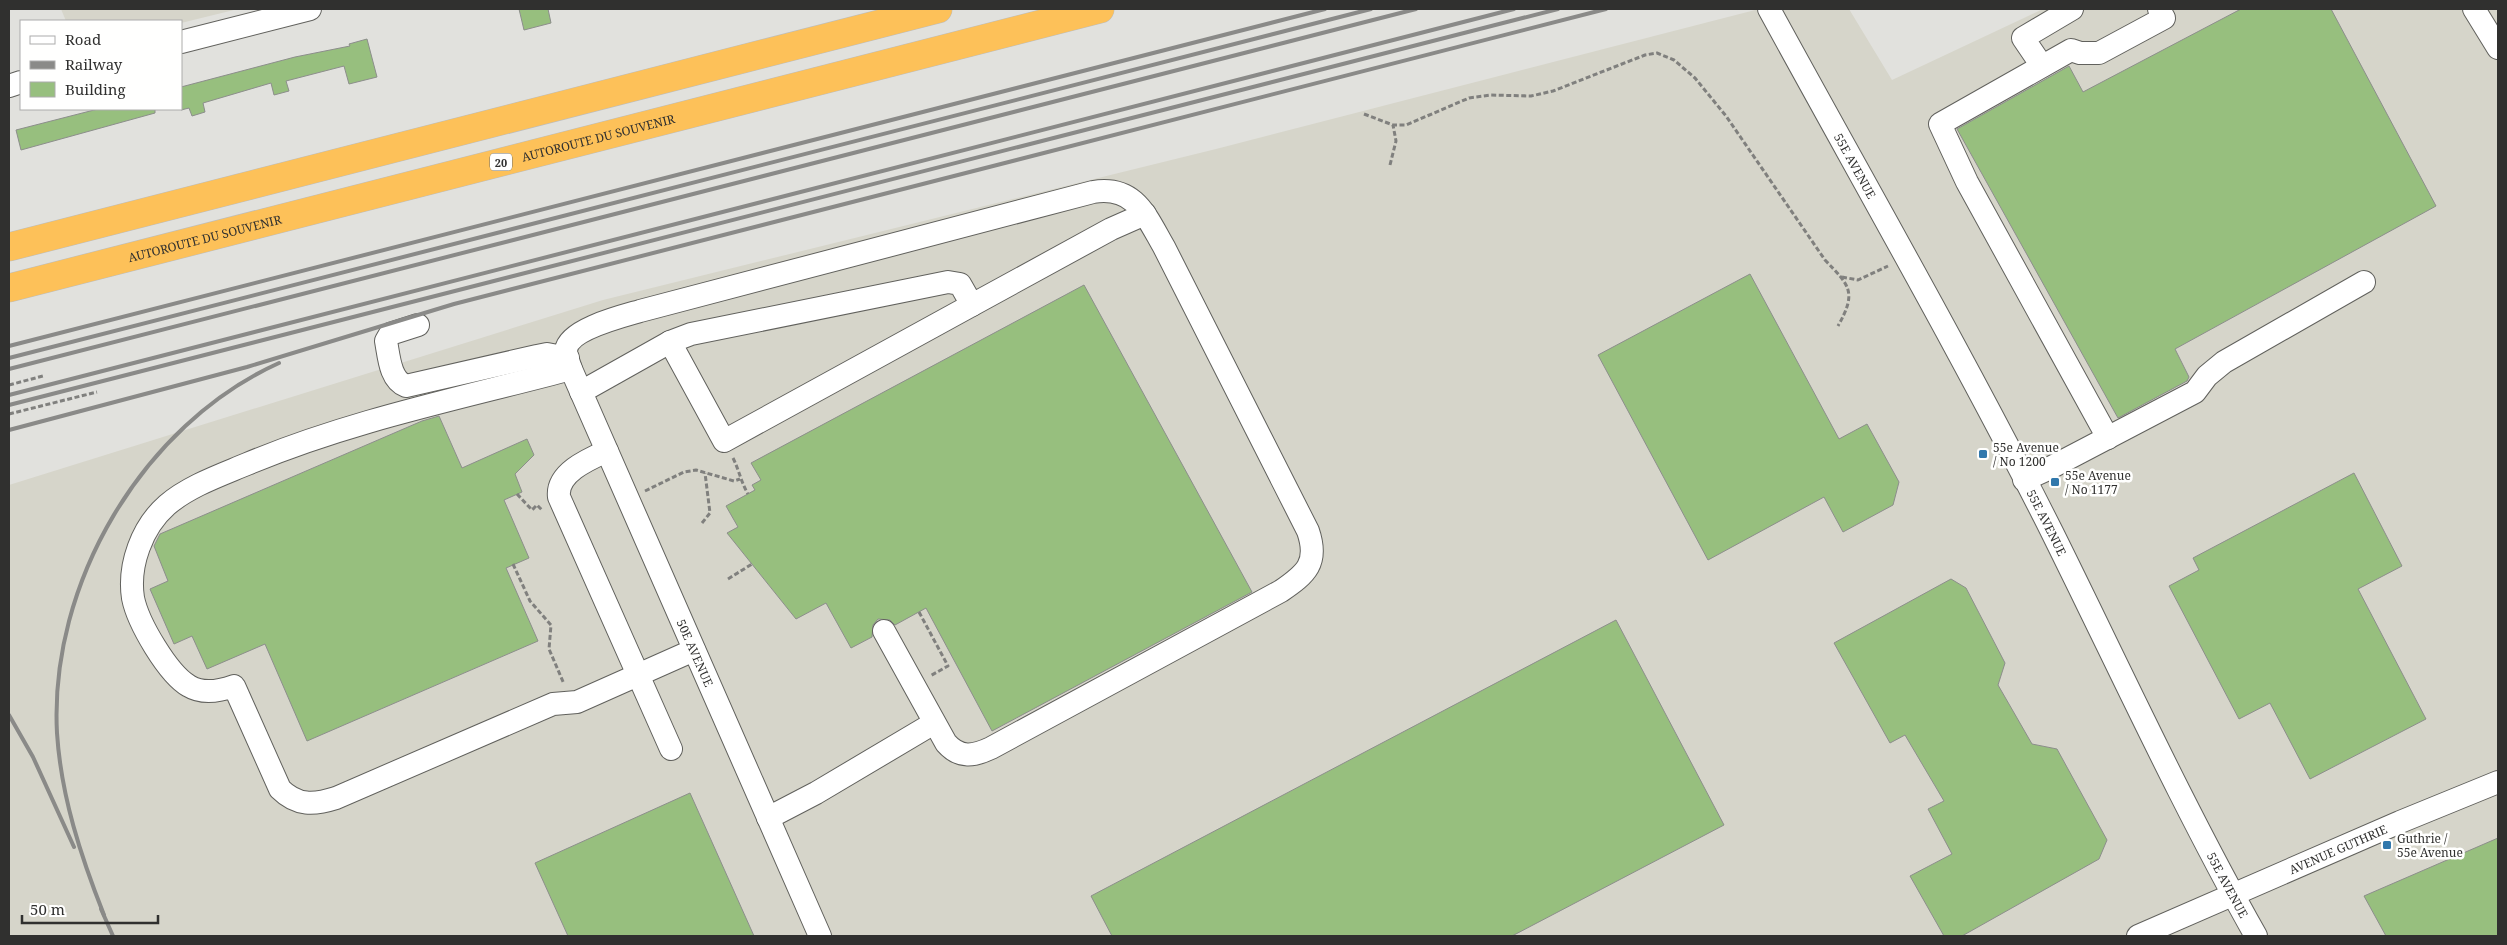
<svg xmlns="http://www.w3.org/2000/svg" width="2507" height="945" font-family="'Noto Serif',serif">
  <rect width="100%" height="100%" fill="#e1e1dd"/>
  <g fill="#d6d5ca">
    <polygon points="61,9 238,9 181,23 181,21 66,21"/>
    <polygon points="1759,9 1849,9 1892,80 2043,9 2498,9 2498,936 9,936 9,485 603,300 1216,149"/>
  </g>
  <g fill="#97bf7e" stroke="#8c8e8b">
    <polygon points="519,9 548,9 551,23 524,30"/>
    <polygon points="2241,9 2331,9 2436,206 2175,349 2189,377 2187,381 2118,418 1957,129 2069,66 2083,92"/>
    <polygon points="367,39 377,77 349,84 344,66 286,81 289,91 274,95 271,83 203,103 205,112 192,116 189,108 181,110 181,87 295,57 350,46 349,44"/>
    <polygon points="98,109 155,109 155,113 21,150 16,130"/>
    <polygon points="1750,274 1839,439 1867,424 1899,482 1893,505 1843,532 1824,497 1708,560 1598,355"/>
    <polygon points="1084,285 1252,592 992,731 926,608 895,625 890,620 878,619 873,625 872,637 851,648 826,603 796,619 727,533 738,527 726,506 755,490 752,485 761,480 751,463"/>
    <polygon points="439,416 462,468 527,439 534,455 515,474 522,492 504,500 529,558 506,568 538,641 307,741 265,644 207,669 192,636 174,644 150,589 168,581 154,546 160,534 422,421"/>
    <polygon points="2354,473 2402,566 2358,589 2426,719 2310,779 2270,703 2239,719 2169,586 2199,570 2193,558"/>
    <polygon points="1951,579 1966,588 2005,663 1998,685 2032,744 2057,749 2107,840 2099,859 1962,936 1944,936 1910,876 1952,854 1928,809 1944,801 1905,735 1890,743 1834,643"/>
    <polygon points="1616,620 1724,825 1512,936 1112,936 1091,896"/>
    <polygon points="690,793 754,936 568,936 535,863"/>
    <polygon points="2498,838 2498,936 2386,936 2364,896"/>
  </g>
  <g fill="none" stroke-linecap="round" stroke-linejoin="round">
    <defs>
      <g id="minor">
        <path id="s1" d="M1769,9C1864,183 1963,355 2052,532C2119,667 2182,805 2256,936"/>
        <polyline points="2474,9 2498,48"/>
        <polyline points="181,42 310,9"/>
        <polyline points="2042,66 2023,38 2072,9"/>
        <polyline points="9,86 21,82"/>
        <path d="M418,325L390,334L386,341C389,357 390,380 406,386L537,356L547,354L568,358"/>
        <polyline points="670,342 724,441 972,305"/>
        <path d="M571,369C462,398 352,420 247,464C221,475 189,486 167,505C142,527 128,565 133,598C138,623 168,674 189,686C202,694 220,691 234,686L280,789C297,806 314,805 336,798L553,704L577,702L694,650"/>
        <polyline points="581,392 670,342 691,334 948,282 960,284 972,305 1111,229 1145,214"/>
        <polyline points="2108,438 1967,182 1940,124 2071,50 2080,53 2099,53 2164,18 2159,9"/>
        <path d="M607,451C589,459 556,473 559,497L671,749"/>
        <polyline points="2024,480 2048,469 2195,392 2207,376 2224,362 2364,282"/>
        <polyline points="768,818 816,793 934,723"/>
        <path d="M820,936L571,369C569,363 566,356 566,350C569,329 623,316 640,311L1093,192C1135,185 1146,216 1164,247L1308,531C1319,563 1306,574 1281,591L991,748C974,756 960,759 946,743L884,631"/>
        <path id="s2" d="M2138,936L2400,822L2498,782"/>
      </g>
      <g id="highway">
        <polyline points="9,247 938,9"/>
        <path id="s3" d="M9,288L1100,9"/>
      </g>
    </defs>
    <use href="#minor" stroke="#61615d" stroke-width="24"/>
    <use href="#highway" stroke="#bdbdbc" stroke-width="29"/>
    <g stroke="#80807e" stroke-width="3" stroke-dasharray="5 2.5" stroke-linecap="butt">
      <path d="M1364,114L1393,125H1406L1469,98L1491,95L1531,96L1553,91L1645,55L1657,53L1674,60L1695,78L1726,116L1825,260C1850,286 1857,292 1838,326"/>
      <polyline points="1390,165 1396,141 1393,125"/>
      <polyline points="1842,277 1858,280 1888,266"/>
      <polyline points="9,385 43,376"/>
      <polyline points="9,414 97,392"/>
      <path d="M733,458C739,470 741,482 748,494"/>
      <polyline points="645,491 684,472 696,470 734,481 740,479"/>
      <polyline points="517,494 532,510 537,505 543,511"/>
      <polyline points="702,523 710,513 705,473"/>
      <polyline points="513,564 530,601 551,625 549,649 564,684"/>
      <polyline points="728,579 752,564"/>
      <polyline points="919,612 948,666 930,676"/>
    </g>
    <use href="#minor" stroke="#fff" stroke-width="22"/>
    <use href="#highway" stroke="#fdc159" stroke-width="28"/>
    <g stroke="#8a8a88" stroke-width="4">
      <polyline points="9,346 1325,9"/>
      <polyline points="9,358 1371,9"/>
      <polyline points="9,369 1416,9"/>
      <polyline points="9,395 1514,9"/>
      <polyline points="9,405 1558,9"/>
      <polyline points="9,430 247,367 454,304 1606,9"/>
      <polyline points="9,715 33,757 74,847"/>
      <polyline points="101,909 113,936"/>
      <path d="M104,915C81,857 61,796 57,733C49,584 142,425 279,363"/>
    </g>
  </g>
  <g fill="#3178ac" stroke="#fffffe" stroke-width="2">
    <rect x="1978" y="449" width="10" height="10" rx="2.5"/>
    <rect x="2050" y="477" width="10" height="10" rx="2.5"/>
    <rect x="2382" y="840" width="10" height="10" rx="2.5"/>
  </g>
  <g text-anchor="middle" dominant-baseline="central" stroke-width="5" stroke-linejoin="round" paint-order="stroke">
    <rect fill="#fffffe" stroke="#6e6e6d" stroke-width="1" x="490" y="153.5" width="22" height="17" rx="4"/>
    <g font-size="11" font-weight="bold" fill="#30302f">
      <text x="501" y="162">20</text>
    </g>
    <g font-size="12" fill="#30302f" stroke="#fffffe">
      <text stroke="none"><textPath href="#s3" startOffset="608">AUTOROUTE DU SOUVENIR</textPath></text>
      <text stroke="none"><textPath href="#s1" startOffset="179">55E AVENUE</textPath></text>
      <text stroke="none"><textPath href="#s3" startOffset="202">AUTOROUTE DU SOUVENIR</textPath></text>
      <text stroke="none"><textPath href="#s1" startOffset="584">55E AVENUE</textPath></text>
      <text transform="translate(695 653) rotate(66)">50E AVENUE</text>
      <text stroke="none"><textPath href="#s2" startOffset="218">AVENUE GUTHRIE</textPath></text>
      <text stroke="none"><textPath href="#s1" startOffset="989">55E AVENUE</textPath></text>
    </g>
    <g font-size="12" fill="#30302f" stroke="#fffffe" text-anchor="start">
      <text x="1993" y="447">55e Avenue<tspan x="1993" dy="14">/ No 1200</tspan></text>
      <text x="2065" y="475">55e Avenue<tspan x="2065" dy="14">/ No 1177</tspan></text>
      <text x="2397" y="838">Guthrie /<tspan x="2397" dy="14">55e Avenue</tspan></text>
    </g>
  </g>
  <rect width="2507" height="945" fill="none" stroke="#30302f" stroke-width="20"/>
  <rect x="20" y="20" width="162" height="90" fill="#fffffe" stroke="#acacab"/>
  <rect x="30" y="36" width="25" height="8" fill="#ffffff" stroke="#acacab"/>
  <text x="65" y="45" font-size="15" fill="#30302f">Road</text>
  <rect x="30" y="61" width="25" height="8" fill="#8a8a88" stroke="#acacab"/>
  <text x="65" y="70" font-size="15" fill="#30302f">Railway</text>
  <rect x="30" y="82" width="25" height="15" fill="#97bf7e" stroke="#acacab"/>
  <text x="65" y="95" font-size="15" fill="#30302f">Building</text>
  <path d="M22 915v8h136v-8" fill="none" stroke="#30302f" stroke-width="2.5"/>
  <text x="30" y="915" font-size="15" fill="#30302f" stroke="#fffffe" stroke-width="4" paint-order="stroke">50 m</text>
</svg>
